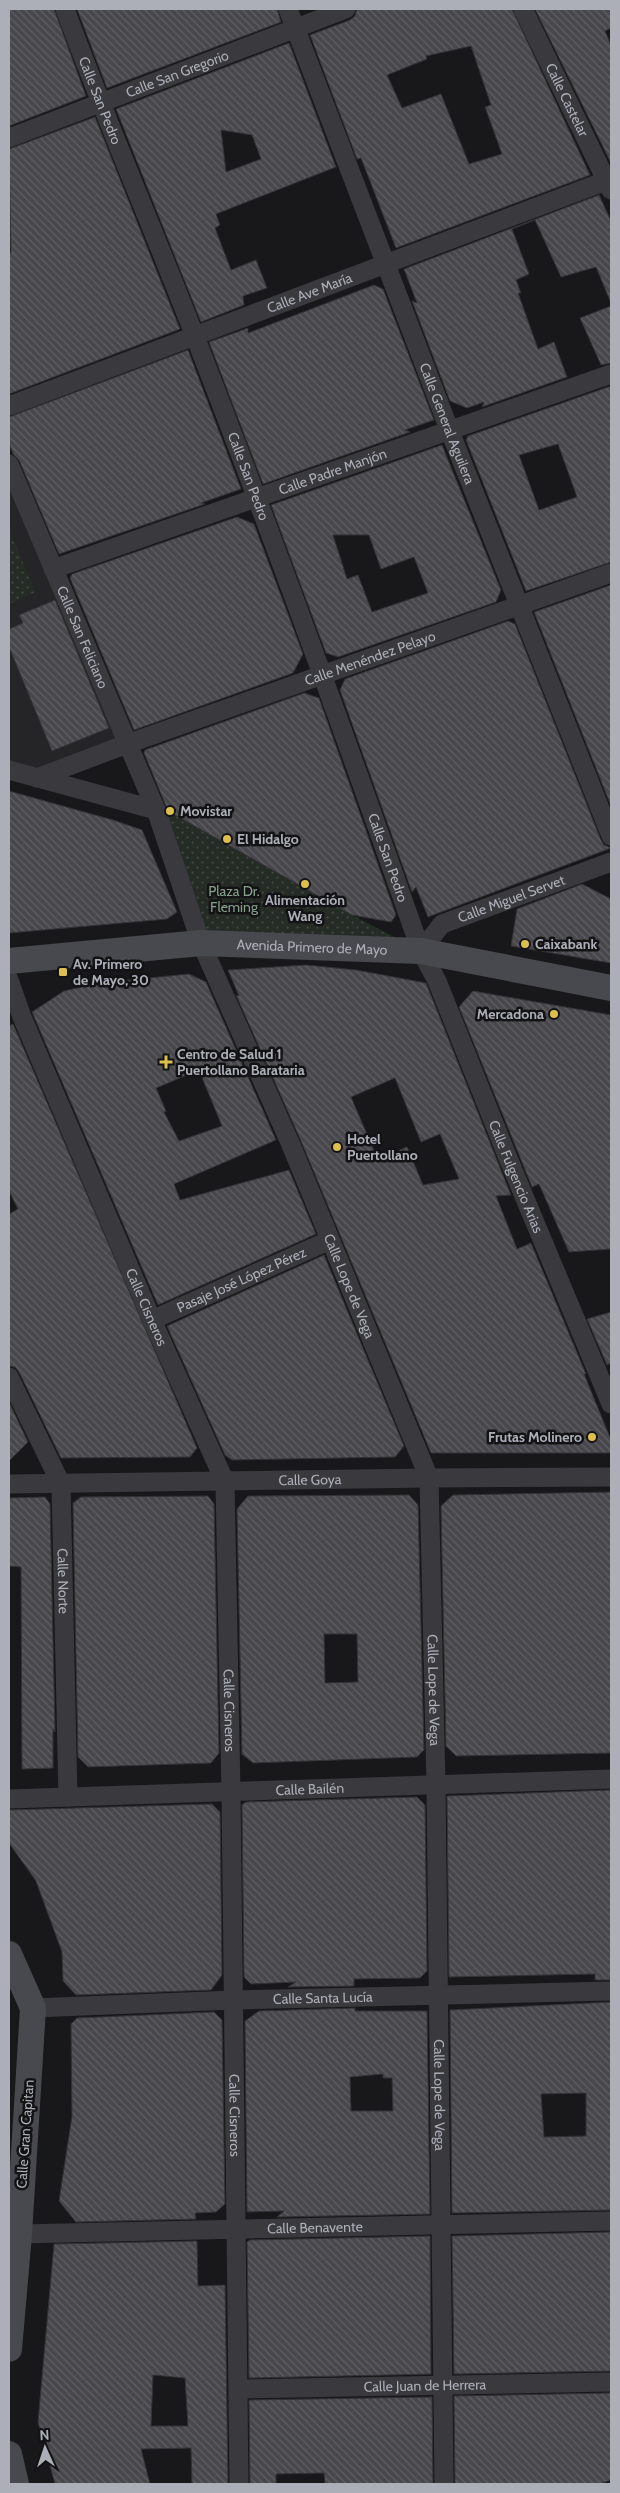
<svg xmlns="http://www.w3.org/2000/svg" width="620" height="2493" font-family="Cabin,sans-serif">
  <defs>
    <pattern id="park-dots" width="8" height="8" patternUnits="userSpaceOnUse" patternTransform="scale(1.25)"><rect width="8" height="8" fill="#252c26"/><path d="M2 2h.1M6 6h.1" fill="none" stroke="#424843" stroke-width="1.8" stroke-linecap="round"/></pattern>
    <pattern id="building-back-hatch" width="6" height="6" patternUnits="userSpaceOnUse" patternTransform="scale(1.25)"><rect width="6" height="6" fill="#48484c"/><path d="M-1 5l2 2M0 0l6 6M5-1l2 2" fill="none" stroke="#606064"/></pattern>
  </defs>
  <rect width="100%" height="100%" fill="#18181a"/>
  <polygon fill="#252427" points="9,480 119,739 34,771 9,764"/>
  <g fill="url(#park-dots)">
    <polygon points="9,530 36,592 9,604"/>
    <polygon points="152,801 352,915 421,951 201,943"/>
  </g>
  <g fill="url(#building-back-hatch)" stroke="#333236" fill-rule="evenodd">
    <polygon points="9,9 54,9 86,96 9,126"/>
    <polygon points="77,9 277,9 281,22 107,88"/>
    <path d="M357,9H512L590,175L396,248L361,158L357,159L310,35L350,20L355,16ZM471,46L491,105L485,107L502,154L469,164L441,94L402,108L387,75L427,59L426,56Z"/>
    <polygon points="535,9 611,9 611,28 605,31 611,45 611,163"/>
    <path d="M289,43L336,167L216,214L220,225L215,228L231,270L256,260L267,288L243,296L244,305L201,322L116,109ZM221,130L252,135L261,159L226,172Z"/>
    <polygon points="95,117 180,329 9,394 9,253 11,253 9,149"/>
    <polygon points="599,195 611,221 611,303 596,267 561,277 535,220 512,229 529,274 516,280 521,293 518,293 538,349 554,342 567,377 482,407 484,402 467,408 450,401 412,301 417,303 404,269"/>
    <polygon points="374,285 383,289 434,420 405,430 410,432 263,484 209,342 248,328 248,333"/>
    <polygon points="611,306 611,363 601,365 580,318"/>
    <polygon points="188,350 241,489 201,503 205,504 59,554 19,460 13,454 9,443 9,417"/>
    <path d="M611,386V562L526,591L466,440L468,436ZM558,444L577,497L539,510L519,455Z"/>
    <path d="M442,445L501,590L496,602L338,657L326,653L271,505ZM333,535H369L381,569L414,557L428,593L372,612L358,575L347,579Z"/>
    <polygon points="237,517 254,524 303,654 293,673 134,730 70,578 72,574"/>
    <polygon points="611,585 611,806 534,612"/>
    <polygon points="55,600 109,728 52,751 9,647 9,629 23,623 19,615"/>
    <polygon points="508,621 515,624 601,840 604,845 611,848 428,917 416,887 412,892 340,690 345,679"/>
    <polygon points="304,693 319,698 396,915 391,922 352,915 168,811 144,753 145,750"/>
    <polygon points="9,791 113,820 142,830 177,912 167,919 9,933"/>
    <polygon points="582,884 611,899 611,963 511,946 517,909"/>
    <path d="M306,965L356,970L426,983L511,1195L496,1196L517,1249L531,1243L586,1374H584L611,1440V1453H431L301,1141L236,995L239,996L228,970ZM395,1078L421,1142L440,1134L459,1179L423,1185L407,1147L378,1160L351,1097Z"/>
    <path d="M189,974L206,982L276,1140L174,1184L180,1200L289,1170L316,1234L158,1305L32,1012L64,991L99,983ZM199,1070L222,1126L179,1141L164,1112L166,1111L156,1088Z"/>
    <polygon points="473,991 611,1015 611,1249 569,1252 539,1184 532,1187 459,1007"/>
    <polygon points="13,1024 197,1448 190,1457 61,1458 19,1372 15,1367 9,1366 9,1214 18,1209 9,1191 9,1026"/>
    <polygon points="324,1255 404,1446 395,1457 232,1460 225,1455 167,1326"/>
    <polygon points="611,1312 611,1363 607,1365 587,1319"/>
    <polygon points="9,1402 28,1442 9,1461"/>
    <polygon points="611,1492 611,1753 456,1756 446,1746 441,1506 453,1495"/>
    <path d="M409,1495L418,1505L424,1750L417,1757L253,1763L242,1754L237,1509L248,1496ZM324,1634H357L358,1682L325,1683Z"/>
    <polygon points="208,1496 214,1504 219,1753 211,1763 88,1767 78,1757 73,1503 81,1497"/>
    <polygon points="45,1497 50,1504 55,1732 53,1729 53,1768 22,1769 21,1567 9,1566 9,1498"/>
    <polygon points="611,1790 611,1980 595,1980 595,1974 449,1977 447,1796"/>
    <polygon points="417,1797 425,1805 427,1971 420,1978 354,1979 354,1986 288,1987 296,1982 251,1984 244,1977 242,1805 246,1802"/>
    <polygon points="212,1804 220,1812 222,1975 211,1990 76,1995 63,1981 62,1952 36,1881 9,1843 9,1810"/>
    <path d="M611,2002V2210L452,2213L450,2010ZM586,2093V2136L544,2137L541,2094Z"/>
    <path d="M355,2008V2011H427L430,2214L277,2217L284,2211L247,2212L245,2021L259,2011ZM383,2074V2078H392L393,2111H351L350,2077Z"/>
    <polygon points="214,2012 222,2020 225,2204 216,2212 195,2213 196,2219 76,2222 59,2201 72,2116 71,2024 77,2018"/>
    <polygon points="611,2232 611,2371 454,2374 452,2236"/>
    <polygon points="430,2236 431,2374 249,2378 247,2242 250,2240"/>
    <path d="M197,2241L198,2286L225,2285L228,2484H192L191,2448L141,2449L150,2484H55L38,2422L54,2244ZM153,2375L185,2378L188,2426H151Z"/>
    <polygon points="611,2393 611,2480 599,2484 455,2484 454,2396"/>
    <polygon points="432,2397 433,2484 325,2484 324,2473 276,2474 276,2484 250,2484 249,2400"/>
  </g>
  <g fill="none" stroke-linecap="round" stroke-linejoin="round">
    <g stroke="#3a3a3e" stroke-width="19">
      <path id="s1" d="M65,9C108,126 158,240 203,357C279,553 351,752 421,951L437,981L508,1158L611,1404"/>
      <path id="s2" d="M288,9L449,429L611,836"/>
      <path id="s3" d="M523,9L611,190"/>
      <path id="s4" d="M9,138L346,9"/>
      <path id="s5" d="M9,406L611,179"/>
      <path id="s6" d="M9,464L156,810L201,943L291,1145L429,1478L436,1785L444,2484"/>
      <path id="s7" d="M53,569C240,505 425,438 611,374"/>
      <polyline points="9,770 156,810"/>
      <path id="s8" d="M37,778L127,744L611,573"/>
      <path id="s9" d="M421,951L442,924L611,862"/>
      <path id="s10" d="M9,980L22,1017L152,1320L225,1482L231,1792L239,2484"/>
      <path id="s11" d="M152,1320L330,1240"/>
      <path id="s12" d="M9,1377L61,1484L68,1797"/>
      <path id="s13" d="M9,1484L429,1478L611,1477"/>
      <path id="s14" d="M9,1799L611,1779"/>
      <path id="s15" d="M33,2008L234,2000L611,1991"/>
      <path id="s16" d="M19,2234L611,2221"/>
      <path id="s17" d="M239,2389L611,2382"/>
    </g>
    <g stroke="#48494e" stroke-width="26">
      <path id="s18" d="M9,961L201,943L421,951L611,988"/>
      <polyline points="9,1954 33,2008 19,2234 9,2349"/>
      <polyline points="9,2454 16,2484"/>
    </g>
  </g>
  <g fill="#ddbf4d" stroke="#131315" stroke-width="2">
    <circle cx="170" cy="811" r="5"/>
    <circle cx="227" cy="839" r="5"/>
    <circle cx="305" cy="884" r="5"/>
    <circle cx="525" cy="944" r="5"/>
    <rect x="58" y="967" width="10" height="10" rx="2.5"/>
    <circle cx="554" cy="1014" r="5"/>
    <path d="M163.5 1054.5h5v5h5v5h-5v5h-5v-5h-5v-5h5z"/>
    <circle cx="337" cy="1147" r="5"/>
    <circle cx="592" cy="1437" r="5"/>
  </g>
  <g text-anchor="middle" dominant-baseline="central" stroke-width="5" stroke-linejoin="round" paint-order="stroke">
    <g font-size="14" fill="#acaeb8" stroke="#131315">
      <text stroke="none"><textPath href="#s4" startOffset="180">Calle San Gregorio</textPath></text>
      <text stroke="none"><textPath href="#s3" startOffset="101">Calle Castelar</textPath></text>
      <text stroke="none"><textPath href="#s1" startOffset="98">Calle San Pedro</textPath></text>
      <text stroke="none"><textPath href="#s5" startOffset="321">Calle Ave María</textPath></text>
      <text stroke="none"><textPath href="#s2" startOffset="444">Calle General Aguilera</textPath></text>
      <text stroke="none"><textPath href="#s7" startOffset="296">Calle Padre Manjón</textPath></text>
      <text stroke="none"><textPath href="#s1" startOffset="502">Calle San Pedro</textPath></text>
      <text stroke="none"><textPath href="#s6" startOffset="188">Calle San Feliciano</textPath></text>
      <text stroke="none"><textPath href="#s8" startOffset="354">Calle Menéndez Pelayo</textPath></text>
      <text stroke="none"><textPath href="#s1" startOffset="908">Calle San Pedro</textPath></text>
      <text stroke="none"><textPath href="#s9" startOffset="108">Calle Miguel Servet</textPath></text>
      <text stroke="none"><textPath href="#s18" startOffset="304">Avenida Primero de Mayo</textPath></text>
      <text stroke="none"><textPath href="#s1" startOffset="1252">Calle Fulgencio Arias</textPath></text>
      <text stroke="none"><textPath href="#s11" startOffset="98">Pasaje José López Pérez</textPath></text>
      <text stroke="none"><textPath href="#s6" startOffset="890">Calle Lope de Vega</textPath></text>
      <text stroke="none"><textPath href="#s10" startOffset="355">Calle Cisneros</textPath></text>
      <text stroke="none"><textPath href="#s13" startOffset="301">Calle Goya</textPath></text>
      <text stroke="none"><textPath href="#s12" startOffset="216">Calle Norte</textPath></text>
      <text stroke="none"><textPath href="#s6" startOffset="1310">Calle Lope de Vega</textPath></text>
      <text stroke="none"><textPath href="#s10" startOffset="775">Calle Cisneros</textPath></text>
      <text stroke="none"><textPath href="#s14" startOffset="301">Calle Bailén</textPath></text>
      <text stroke="none"><textPath href="#s15" startOffset="290">Calle Santa Lucía</textPath></text>
      <text stroke="none"><textPath href="#s6" startOffset="1715">Calle Lope de Vega</textPath></text>
      <text stroke="none"><textPath href="#s10" startOffset="1180">Calle Cisneros</textPath></text>
      <text transform="translate(25 2134) rotate(-86)">Calle Gran Capitan</text>
      <text stroke="none"><textPath href="#s16" startOffset="296">Calle Benavente</textPath></text>
      <text stroke="none"><textPath href="#s17" startOffset="186">Calle Juan de Herrera</textPath></text>
    </g>
    <g font-size="14" font-weight="bold" fill="#acaeb8" stroke="#131315" text-anchor="start">
      <text x="180" y="811">Movistar</text>
      <text x="237" y="839">El Hidalgo</text>
      <text x="305" y="900" text-anchor="middle">Alimentación<tspan x="305" dy="16">Wang</tspan></text>
      <text x="535" y="944">Caixabank</text>
      <text x="73" y="964">Av. Primero<tspan x="73" dy="16">de Mayo, 30</tspan></text>
      <text x="544" y="1014" text-anchor="end">Mercadona</text>
      <text x="177" y="1054">Centro de Salud 1<tspan x="177" dy="16">Puertollano Barataria</tspan></text>
      <text x="347" y="1139">Hotel<tspan x="347" dy="16">Puertollano</tspan></text>
      <text x="582" y="1437" text-anchor="end">Frutas Molinero</text>
    </g>
    <g font-size="14" fill="#85a18a" stroke="#131315">
      <text x="234" y="891">Plaza Dr.<tspan x="234" dy="16">Fleming</tspan></text>
    </g>
  </g>
  <rect width="620" height="2493" fill="none" stroke="#acaeb8" stroke-width="20"/>
  <g transform="translate(45 2448) rotate(357)" stroke="#131315" stroke-width="4" paint-order="stroke">
  <path d="M0-4L9 19L0 12L-9 19Z" fill="#acaeb8"/>
  <text y="-8" font-size="14" font-weight="bold" text-anchor="middle" fill="#acaeb8">N</text>
  </g>
</svg>
